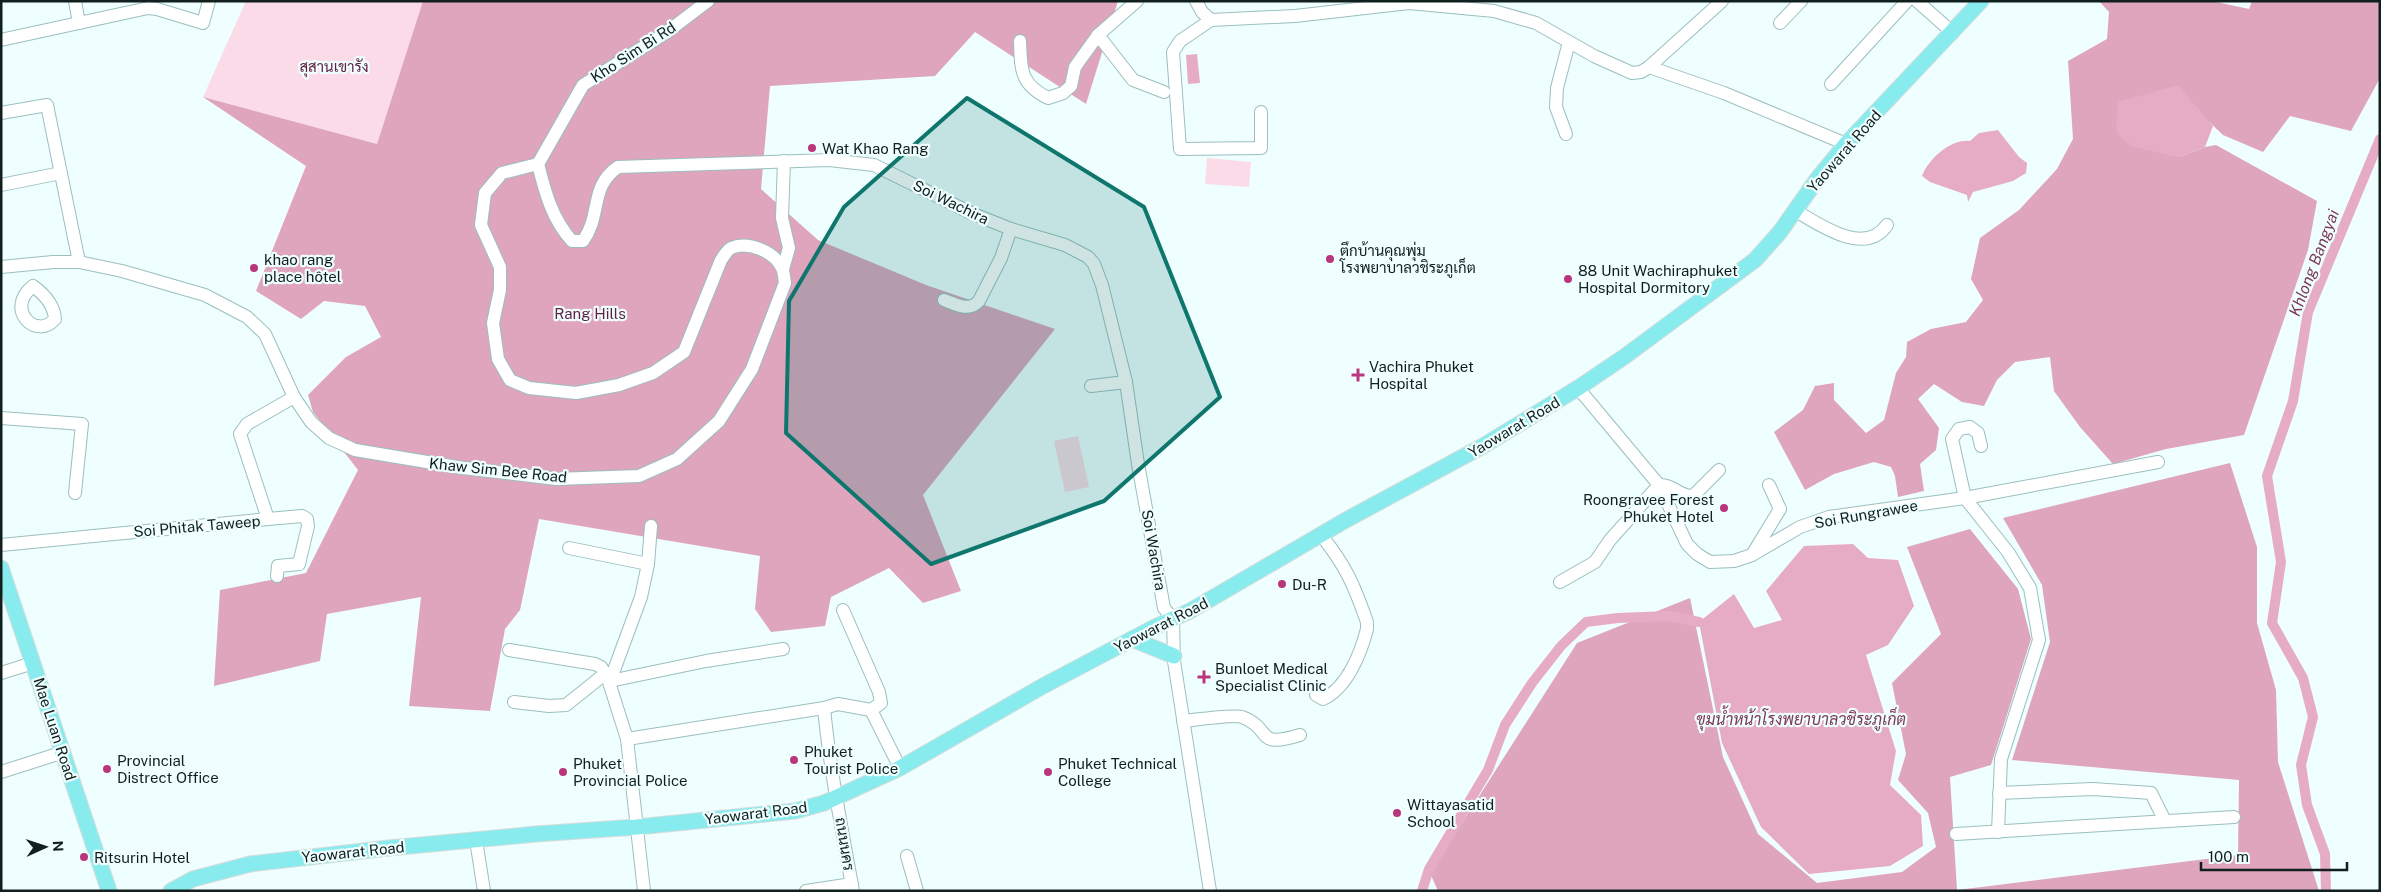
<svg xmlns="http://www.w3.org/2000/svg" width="2381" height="892" font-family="'Public Sans',Sarabun,sans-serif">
  <rect width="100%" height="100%" fill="#effefe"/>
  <g fill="#fbdbe7">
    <polygon points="246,1 423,1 377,144 203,97"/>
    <polygon points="1207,158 1251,162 1249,187 1205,184"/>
    <polygon points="1078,436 1089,487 1065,492 1054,441"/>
  </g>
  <g fill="#dea5bd">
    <polygon points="423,1 1118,1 1086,104 975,32 935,76 770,86 761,189 818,240 926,285 1055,329 923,495 961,591 923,603 889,568 831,597 825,626 771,632 755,609 760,556 539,519 520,610 505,629 490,711 409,706 421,597 327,614 320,661 214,686 220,590 306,573 358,470 313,412 308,395 346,357 381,337 365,306 324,301 301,319 256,291 306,166 203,97 377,144"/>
    <polygon points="2099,1 2212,1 2249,9 2252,1 2380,1 2380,78 2351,131 2290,116 2263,152 2223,135 2202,115 2179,157 2205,147 2216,145 2317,201 2308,250 2244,435 2166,449 2113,464 2080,427 2054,391 2050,357 2015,362 1997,380 1984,406 1962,402 1934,384 1918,399 1939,428 1936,450 1920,464 1924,491 1898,497 1895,476 1891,467 1874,462 1834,474 1805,490 1774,432 1803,410 1815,386 1834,383 1834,400 1866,433 1884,420 1896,373 1906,357 1907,342 1931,329 1966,322 1983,300 1971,279 1980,238 2019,210 2057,169 2073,139 2068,61 2107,39 2109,12"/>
    <polygon points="2230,463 2257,547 2257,623 2276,690 2278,762 2319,891 1438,891 1430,873 1577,643 1690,598 1723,757 1758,834 1817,883 1902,872 1936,847 1928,813 1898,780 1906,754 1892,683 1941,634 1907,547 1970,529 2018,589 2031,639 1991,765 1950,777 1957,890 2238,855 2239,780 2012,760 2050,642 2042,585 2003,518"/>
  </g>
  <g fill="#e7acc5">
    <polygon points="1197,54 1200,83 1188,84 1186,55"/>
    <polygon points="2178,85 2213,126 2205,147 2179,157 2133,147 2116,133 2118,102"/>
    <path d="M1998,130L2019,157L2027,163L2026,173L2013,181L1973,192L1968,202L1967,195L1930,182L1922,176C1929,158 1951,139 1970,141L1979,133Z"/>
    <polygon points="1853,544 1868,558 1898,560 1914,606 1888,645 1866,655 1896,751 1890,785 1921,815 1923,846 1890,866 1809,874 1761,827 1722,743 1699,622 1734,594 1754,628 1782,620 1766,591 1804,546"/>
  </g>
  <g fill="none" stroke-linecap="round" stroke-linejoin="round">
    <g stroke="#e7acc5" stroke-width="10">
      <polyline points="1422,891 1429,869 1488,770 1505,725 1532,683 1561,646 1586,622 1618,618 1669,616 1699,622"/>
      <polyline points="2326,891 2325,854 2307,805 2301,765 2313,717 2303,678 2272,623 2281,562 2267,476 2293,401 2308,312 2380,139"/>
    </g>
    <defs>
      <g id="minor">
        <polyline points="75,1 79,23"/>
        <polyline points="1196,1 1202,12 1211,20 1295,16 1409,3 1494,11 1536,23 1594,56 1632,73 1641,72 1649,67 1722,1"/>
        <polyline points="1917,1 1953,33"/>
        <polyline points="1211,20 1180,41 1173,52 1180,149 1261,148 1261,112"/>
        <polyline points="1780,23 1801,1"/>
        <polyline points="1098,35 1133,80 1164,92"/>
        <polyline points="1,40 148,8 157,9 203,23 209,1"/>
        <path d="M1020,41C1021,70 1020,84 1048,98L1063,93L1071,86L1075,67L1098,35L1137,1"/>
        <polyline points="1649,67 1724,93 1846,144"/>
        <polyline points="1831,84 1907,1"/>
        <polyline points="1,113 47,105 79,262"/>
        <polyline points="1566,134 1556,107 1557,88 1569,42"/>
        <path d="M538,164C545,192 552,219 572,241H583C602,215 589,187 618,167L829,160L874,165L971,213L1011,229L1065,245L1088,257L1094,264L1102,285L1126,382L1138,464L1164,608L1173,619L1174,661L1210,891"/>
        <polyline points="538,164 583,85 667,32 708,1"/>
        <polyline points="1,185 61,173"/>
        <path d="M1796,211C1820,225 1865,257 1887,225"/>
        <path d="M1,267L53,262H79L122,271L205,295L247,317L265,334L294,397L311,422L329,438L355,450L463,468L556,479L639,476L677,459L719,421L752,369L785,283C784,278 784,272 782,268C774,251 748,241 731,248C727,250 724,256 721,260L684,352L653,373L619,385L576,393L529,388L510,380L498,359L493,323L500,290V267L481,225L485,193L502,173L538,164"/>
        <polyline points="783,269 789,248 782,218 784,161"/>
        <path d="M33,286C44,294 54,305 55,319C36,341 4,309 33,286Z"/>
        <path d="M944,300C957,305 969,312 979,301L1001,258L1011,229"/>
        <polyline points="1091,386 1126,382"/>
        <polyline points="1578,388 1659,485 1687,544 1697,554 1710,562 1734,561 1752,555 1800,527 1829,517 1965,498 2158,462"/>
        <polyline points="1,418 82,424 75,493"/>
        <polyline points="1981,446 1978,433 1970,427 1959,429 1952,439 1965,498 2008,552 2030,588 2039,640 2001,759 1998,832"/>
        <polyline points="268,519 302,516 307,519 308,526 299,564 278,566 277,576"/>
        <polyline points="1,545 268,519 240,434 247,424 294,397"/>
        <polyline points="569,548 648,564"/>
        <polyline points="1752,555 1780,509 1769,485"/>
        <path d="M1560,582L1595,562L1610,540L1659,485C1673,484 1680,497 1693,496L1719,470"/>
        <polyline points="843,610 879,692 881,703 871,710 900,768"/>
        <polyline points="509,650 595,664 601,667 607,676 627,739 644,891"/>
        <polyline points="1,673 33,663"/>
        <polyline points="610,681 706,661 783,649"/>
        <polyline points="610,681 641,597 648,564 651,526"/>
        <path d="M1316,695L1323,699C1347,688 1361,653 1367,629V622C1354,585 1346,566 1321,535"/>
        <polyline points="514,702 549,706 566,705 606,673"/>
        <path d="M824,708C830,770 842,830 853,891"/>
        <path d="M1183,721C1194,720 1235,714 1242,717C1274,729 1253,749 1300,735"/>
        <polyline points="627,739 824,708 838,704 871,710"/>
        <polyline points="1,772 64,752"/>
        <polyline points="1999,793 2093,789 2151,793 2165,821"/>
        <polyline points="1956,834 2234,817"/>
        <polyline points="476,840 484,891"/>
        <polyline points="907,856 917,891"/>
        <polyline points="806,891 852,884"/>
      </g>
      <g id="major">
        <polyline points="1,568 109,891"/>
        <polyline points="1132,639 1174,656"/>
        <polyline points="171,891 193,879 250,864 389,848 536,834 637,827 795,811 824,803 900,768 1043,686 1155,627 1190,611 1346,520 1483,446 1578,388 1624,357 1755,260 1780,232 1818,178 1846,144 1981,1"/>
      </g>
    </defs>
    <use href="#minor" stroke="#9bbfbf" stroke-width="14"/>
    <use href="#major" stroke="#d9dbdb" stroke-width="17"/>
    <use href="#minor" stroke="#fff" stroke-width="12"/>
    <use href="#major" stroke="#88ecee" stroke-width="15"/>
  </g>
  <path fill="#0f766e" fill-opacity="0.2" stroke="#0f766e" stroke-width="4" stroke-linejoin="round" d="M967,98L1144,207L1220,397L1104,501L931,564L786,433L789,301L844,207Z"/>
  <g fill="#ba367c" stroke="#effefe" stroke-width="2">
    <circle cx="812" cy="148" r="5"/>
    <circle cx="1330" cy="259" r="5"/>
    <circle cx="254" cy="268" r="5"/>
    <circle cx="1568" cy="279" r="5"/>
    <path d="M1355.5 367.5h5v5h5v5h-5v5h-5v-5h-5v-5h5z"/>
    <circle cx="1724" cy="508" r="5"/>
    <circle cx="1282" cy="584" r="5"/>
    <path d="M1201.5 669.5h5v5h5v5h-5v5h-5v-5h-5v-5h5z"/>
    <circle cx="794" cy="760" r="5"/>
    <circle cx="107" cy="769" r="5"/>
    <circle cx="563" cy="772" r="5"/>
    <circle cx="1048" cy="772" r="5"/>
    <circle cx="1397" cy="813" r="5"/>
    <circle cx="84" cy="857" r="5"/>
  </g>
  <g text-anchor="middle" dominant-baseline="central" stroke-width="4.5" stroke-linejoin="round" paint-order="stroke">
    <g font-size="15" fill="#111f1f" stroke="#effefe">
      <text transform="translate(633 52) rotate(-33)">Kho Sim Bi Rd</text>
      <text transform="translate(1844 151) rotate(-49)">Yaowarat Road</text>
      <text transform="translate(951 202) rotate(26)">Soi Wachira</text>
      <text transform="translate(1514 427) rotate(-31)">Yaowarat Road</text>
      <text transform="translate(498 470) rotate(6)">Khaw Sim Bee Road</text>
      <text transform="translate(1866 514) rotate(-10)">Soi Rungrawee</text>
      <text transform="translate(197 526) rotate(-5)">Soi Phitak Taweep</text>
      <text transform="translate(1154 550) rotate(80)">Soi Wachira</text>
      <text transform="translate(1161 625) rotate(-27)">Yaowarat Road</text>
      <text transform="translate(55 729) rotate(72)">Mae Luan Road</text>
      <text transform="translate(756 813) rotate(-7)">Yaowarat Road</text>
      <text transform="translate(845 844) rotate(81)">ถนนนคร</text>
      <text transform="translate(353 852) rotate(-6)">Yaowarat Road</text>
    </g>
    <g font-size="15" fill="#621f41" stroke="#effefe">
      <text x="334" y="66">สุสานเขารัง</text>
      <text x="590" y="313">Rang Hills</text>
    </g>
    <g font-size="15" fill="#111f1f" stroke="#effefe" text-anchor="start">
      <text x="822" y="148">Wat Khao Rang</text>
      <text x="1340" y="250">ตึกบ้านคุณพุ่ม<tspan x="1340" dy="17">โรงพยาบาลวชิระภูเก็ต</tspan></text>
      <text x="264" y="259">khao rang<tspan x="264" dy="17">place hôtel</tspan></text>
      <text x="1578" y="270">88 Unit Wachiraphuket<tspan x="1578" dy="17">Hospital Dormitory</tspan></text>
      <text x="1369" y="366">Vachira Phuket<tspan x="1369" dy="17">Hospital</tspan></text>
      <text x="1714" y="499" text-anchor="end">Roongravee Forest<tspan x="1714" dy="17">Phuket Hotel</tspan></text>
      <text x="1292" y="584">Du-R</text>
      <text x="1215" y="668">Bunloet Medical<tspan x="1215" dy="17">Specialist Clinic</tspan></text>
      <text x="804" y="751">Phuket<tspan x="804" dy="17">Tourist Police</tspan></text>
      <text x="117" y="760">Provincial<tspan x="117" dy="17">Distrect Office</tspan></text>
      <text x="573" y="763">Phuket<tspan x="573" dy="17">Provincial Police</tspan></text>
      <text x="1058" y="763">Phuket Technical<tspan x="1058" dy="17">College</tspan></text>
      <text x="1407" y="804">Wittayasatid<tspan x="1407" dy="17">School</tspan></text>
      <text x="94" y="857">Ritsurin Hotel</text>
    </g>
    <g font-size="16" font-style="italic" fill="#7e385a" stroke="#effefe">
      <text transform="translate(2314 263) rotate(-69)">Khlong Bangyai</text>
      <text x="1801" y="719">ขุมน้ำหน้าโรงพยาบาลวชิระภูเก็ต</text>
    </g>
  </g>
  <rect width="2381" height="892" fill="none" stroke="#111f1f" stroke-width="5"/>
  <g transform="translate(45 847) rotate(87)" stroke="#effefe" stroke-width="4" paint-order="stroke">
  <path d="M0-4L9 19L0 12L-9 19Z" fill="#111f1f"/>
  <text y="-8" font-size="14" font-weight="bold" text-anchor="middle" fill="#111f1f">N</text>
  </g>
  <path d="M2201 862v8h146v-8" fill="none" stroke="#111f1f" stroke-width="2.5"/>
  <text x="2208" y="862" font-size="15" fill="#111f1f" stroke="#effefe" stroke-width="4" paint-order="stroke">100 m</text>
</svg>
